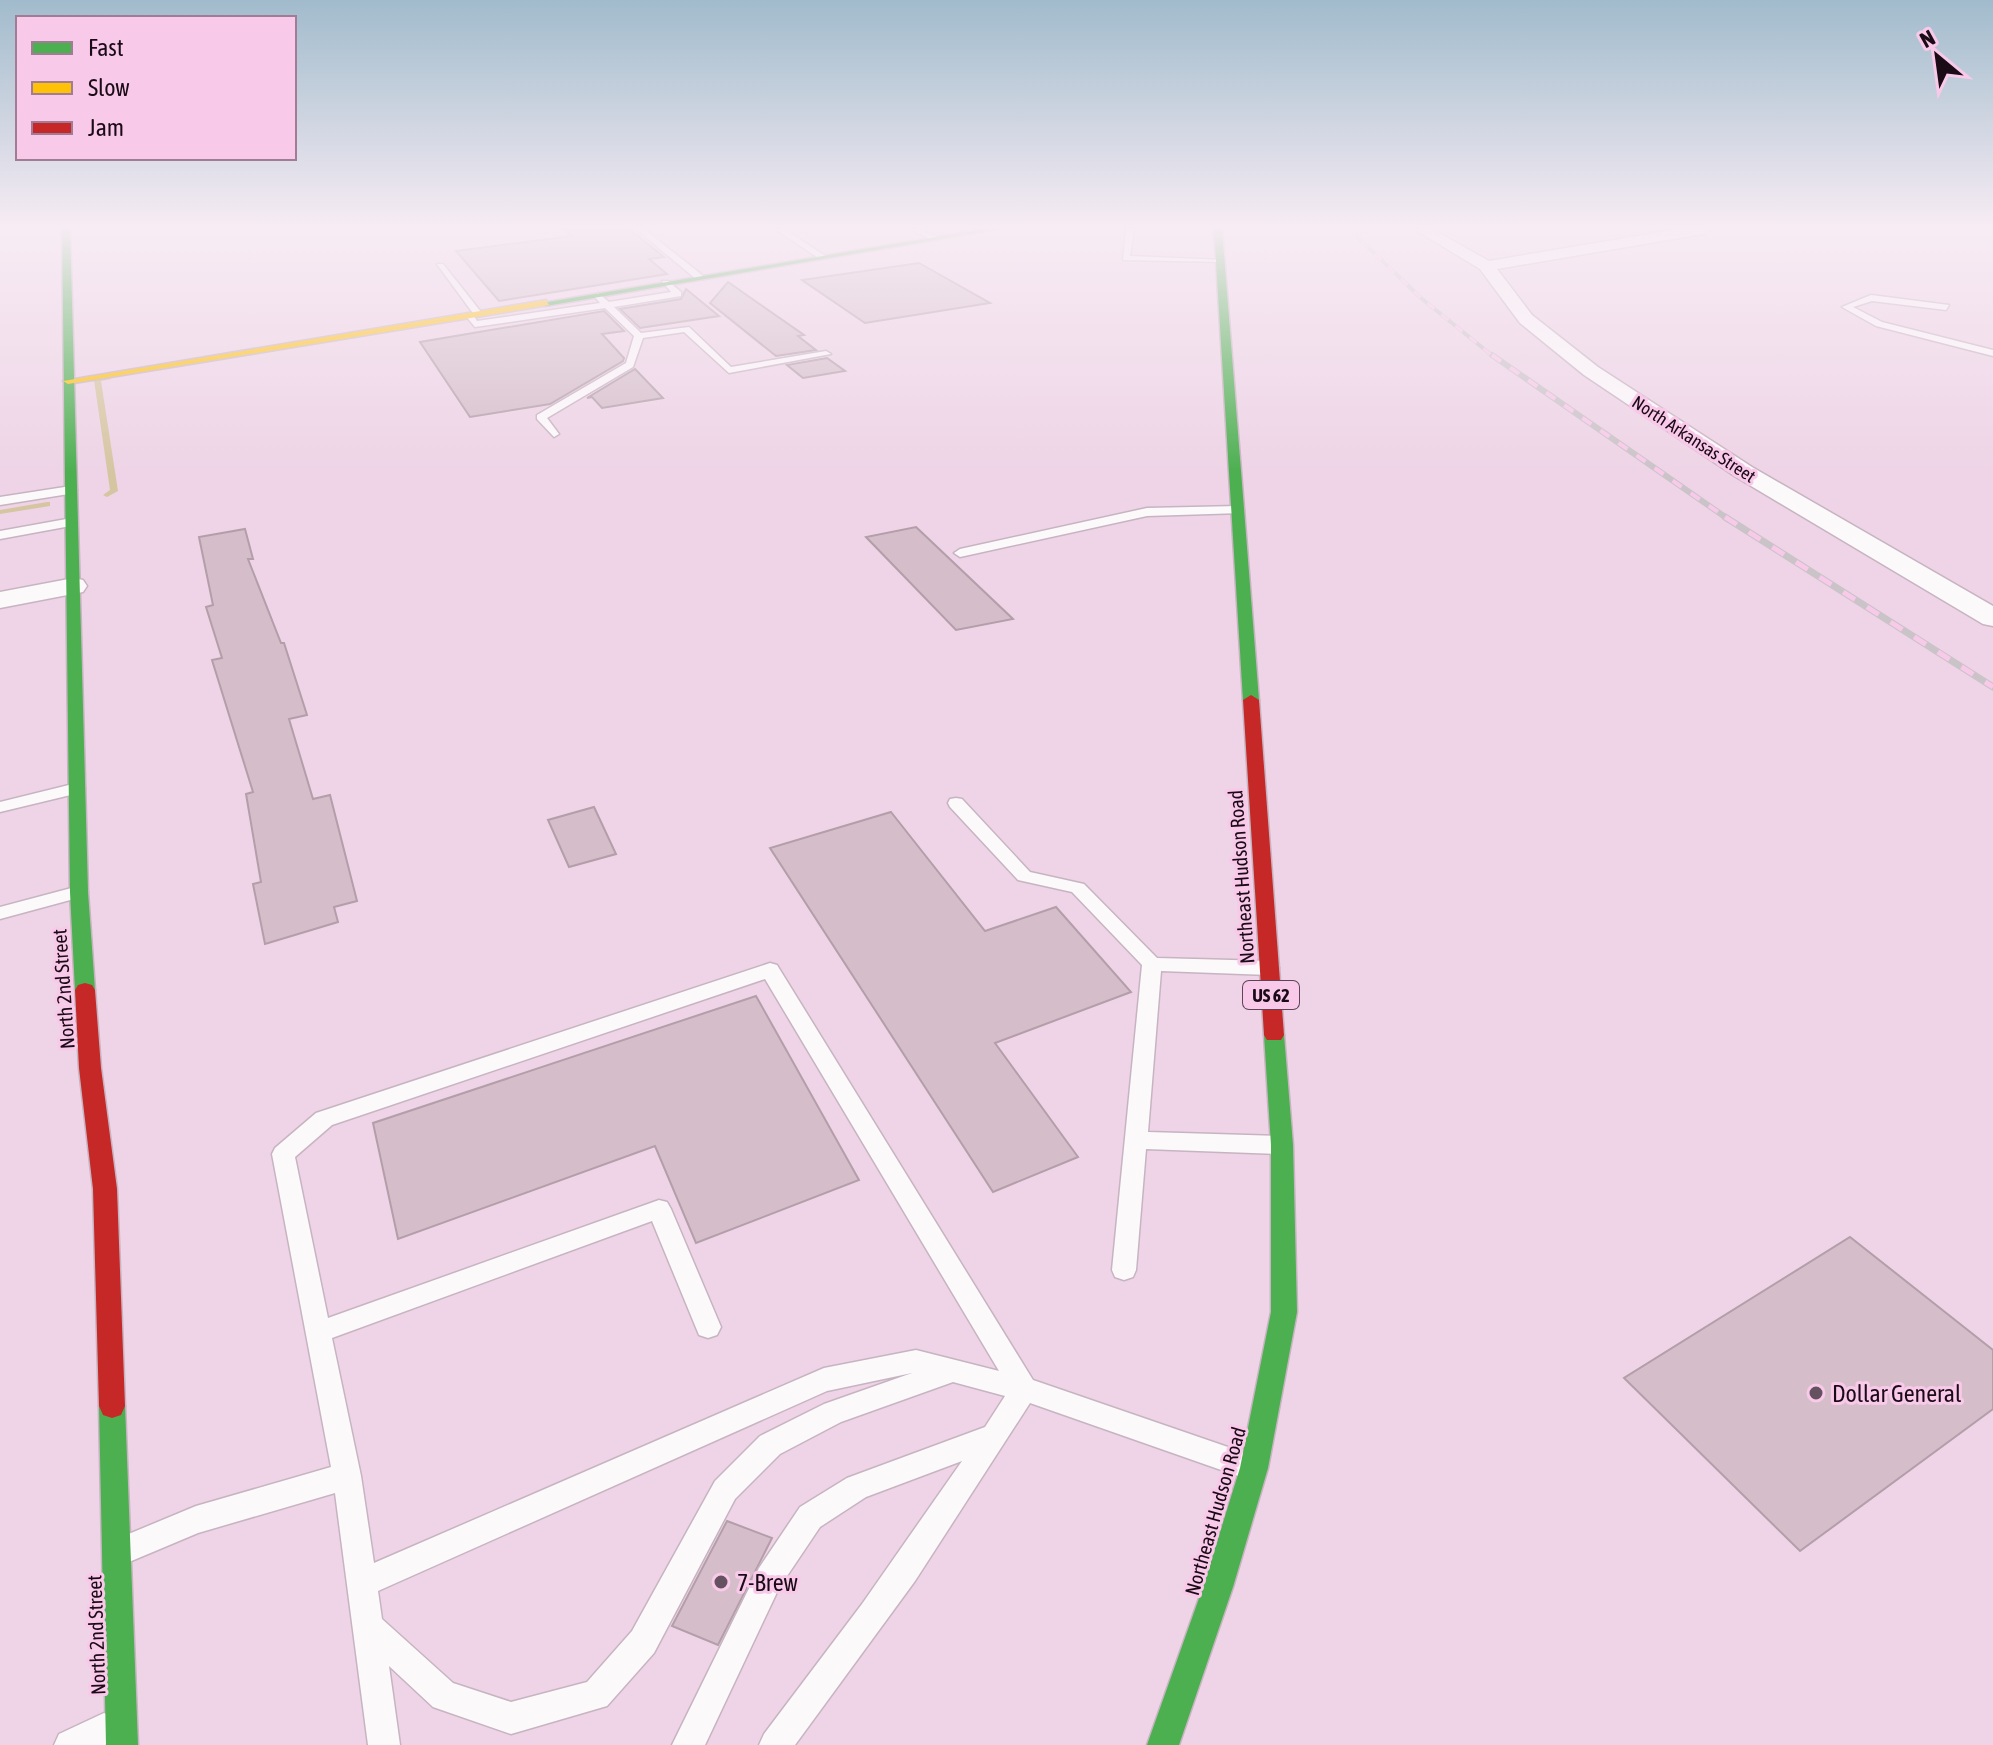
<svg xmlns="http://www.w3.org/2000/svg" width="1993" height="1745" font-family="'Asap Condensed',sans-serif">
  <rect width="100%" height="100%" fill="#eed4e6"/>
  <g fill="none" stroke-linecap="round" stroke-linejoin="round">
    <g fill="#d6c5a1" fill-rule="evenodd">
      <polygon points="109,376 111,377 111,379 101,381 118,491 107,497 103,495 110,490 94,380"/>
      <polygon points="47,502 50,502 50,506 0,514 0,510"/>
    </g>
  </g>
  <g fill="#d5beca" stroke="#b39ea9" stroke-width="2">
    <polygon points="563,229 629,229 664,257 649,259 667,274 499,301 456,251 572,236"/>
    <polygon points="919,263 990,303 865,323 802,280"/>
    <polygon points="728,282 804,335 798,336 816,350 776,356 710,303"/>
    <polygon points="686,289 719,316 640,328 620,309 681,299"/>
    <polygon points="604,311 624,331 602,334 624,358 623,361 550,404 470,417 420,342"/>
    <polygon points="827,358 845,371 803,378 787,365"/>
    <polygon points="635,369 663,398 602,408 592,397 587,398"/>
    <polygon points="916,527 1013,619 956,630 866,537"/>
    <polygon points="245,529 253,559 248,559 281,643 284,643 307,715 289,719 313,799 330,795 357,901 334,907 338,922 265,944 253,884 261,882 246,794 253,792 212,660 222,658 206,607 213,605 199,537"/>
    <polygon points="594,807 616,854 569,867 548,820"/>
    <polygon points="891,812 985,931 1056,907 1131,992 995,1043 1078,1157 993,1192 770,848"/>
    <polygon points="756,996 859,1180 696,1243 655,1146 398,1239 373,1123"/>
    <polygon points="1850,1237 1993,1350 1993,1409 1800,1551 1624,1378"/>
    <polygon points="727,1521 772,1538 718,1645 672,1626"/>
  </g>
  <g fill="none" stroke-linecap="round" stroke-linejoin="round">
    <defs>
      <g id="lane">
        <polygon points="636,229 644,229 702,275 702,279 696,279"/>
        <polygon points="775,229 784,229 827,257 820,259"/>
        <polygon points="910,229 919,229 939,238 932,240"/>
        <polygon points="1126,229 1134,229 1130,256 1225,260 1221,262 1123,260"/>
        <polygon points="437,264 443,264 481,312 481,316 475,316"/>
        <polygon points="662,281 668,281 681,292 681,296 614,307 641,333 689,327 731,367 826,351 831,354 729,373 684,332 643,338 633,367 547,418 559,434 554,437 537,419 537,415 626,363 634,336 605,308 475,327 465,315 472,313 477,321 600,303 594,296 598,293 609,302 671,292"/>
        <polygon points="1871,295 1949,305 1946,310 1872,301 1853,307 1882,322 1993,350 1993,356 1876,326 1842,307"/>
        <polygon points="71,486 77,490 75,493 0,505 0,497"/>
        <polygon points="1238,506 1244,510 1242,513 1147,516 960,557 954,553 960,549 1147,508"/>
        <polygon points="72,518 76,519 76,525 0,539 0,531"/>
        <polygon points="77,783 85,788 83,792 0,812 0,802"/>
        <polygon points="956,798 962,799 1030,872 1084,884 1157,958 1269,961 1276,963 1279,968 1276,973 1269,975 1161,971 1148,1132 1279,1136 1287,1139 1290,1145 1287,1151 1279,1154 1146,1149 1136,1270 1133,1277 1124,1280 1115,1277 1112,1270 1142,965 1072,892 1018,880 950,807 948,803 950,799"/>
        <polygon points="79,886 88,892 85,896 0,919 0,907"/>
        <path d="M770,963L777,965L1033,1380L1254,1456L1258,1465L1254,1474L1244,1478L1030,1403L915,1581L795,1745H759L764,1734L862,1604L962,1461L866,1497L820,1527L779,1588L705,1745H672L759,1568L800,1507L847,1478L985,1427L1005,1396L953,1382L841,1422L780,1454L735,1499L654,1653L607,1706L511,1734L433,1707L389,1666L400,1745H368L335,1493L198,1533L129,1562L119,1558L115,1548L119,1538L196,1506L331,1467L272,1154L275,1148L316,1113ZM765,979L999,1371L916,1350L824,1368L374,1563L361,1476L332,1338L652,1221L699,1335L708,1338L717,1335L721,1327L671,1209L667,1202L659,1200L328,1318L295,1157L332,1125ZM912,1373L824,1404L760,1436L715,1481L632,1631L587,1682L511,1702L453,1683L382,1619L378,1591L827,1391Z"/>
        <polygon points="104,1713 115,1718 120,1729 115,1740 105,1745 54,1745 59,1734"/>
      </g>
      <g id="street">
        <polygon points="1414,229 1432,229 1489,261 1679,229 1710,229 1703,234 1497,269 1532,315 1598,367 1752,467 1993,606 1993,626 1983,624 1736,477 1584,375 1520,323 1480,269"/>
        <polygon points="74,578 83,580 87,586 83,592 0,608 0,592"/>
      </g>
      <g id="fast">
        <polygon points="62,229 70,229 88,892 95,990 92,995 78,995 75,990 70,892"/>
        <polygon points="984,229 999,229 546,306 542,303"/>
        <polygon points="1214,229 1222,229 1259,700 1251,705 1243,700"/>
        <polygon points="1274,1028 1281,1030 1284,1035 1293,1145 1297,1312 1268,1468 1233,1587 1179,1745 1147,1745 1203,1587 1240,1468 1271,1312 1271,1145 1264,1035 1267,1030"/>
        <polygon points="112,1394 121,1397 125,1406 138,1745 106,1745 99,1406 103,1397"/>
      </g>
      <polygon id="slow" points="546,300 549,305 68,384 63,381"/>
      <g id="jam">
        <polygon points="1251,695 1259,700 1284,1035 1281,1040 1267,1040 1264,1035 1243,700"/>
        <polygon points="85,983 92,985 95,990 101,1068 117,1189 125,1406 121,1415 112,1418 103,1415 99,1406 93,1189 79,1068 75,990 78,985"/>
      </g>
    </defs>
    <use href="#lane" stroke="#c7b4c1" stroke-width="3"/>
    <use href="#street" stroke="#c7b4c1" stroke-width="3"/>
    <use href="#fast" stroke="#c7b4c1" stroke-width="3"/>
    <use href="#slow" stroke="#c7b4c1" stroke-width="3"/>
    <use href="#jam" stroke="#c7b4c1" stroke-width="3"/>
    <use href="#lane" fill="#fcf9fb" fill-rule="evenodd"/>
    <use href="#street" fill="#fcf9fb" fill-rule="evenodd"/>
    <use href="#fast" fill="#4caf50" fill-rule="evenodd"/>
    <use href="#slow" fill="#ffc107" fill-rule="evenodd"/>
    <use href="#jam" fill="#c62828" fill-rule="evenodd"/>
    <defs>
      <polyline id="rail-far2" points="1349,229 1421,298 1494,357"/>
      <polyline id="rail-far1" points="1492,355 1728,519"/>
      <polyline id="rail" points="1725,517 1993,687"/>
    </defs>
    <use href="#rail-far2" stroke="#cac3c8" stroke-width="4"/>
    <use href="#rail-far1" stroke="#cac3c8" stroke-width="6"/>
    <use href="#rail" stroke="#cac3c8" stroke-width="7"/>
    <use href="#rail-far2" stroke="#f9c9e9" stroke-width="3" stroke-dasharray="9" stroke-linecap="butt"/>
    <use href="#rail-far1" stroke="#f9c9e9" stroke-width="4" stroke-dasharray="11" stroke-linecap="butt"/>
    <use href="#rail" stroke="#f9c9e9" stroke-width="5" stroke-dasharray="14" stroke-linecap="butt"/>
  </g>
  <linearGradient id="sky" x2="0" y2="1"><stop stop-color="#a1bbcc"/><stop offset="0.48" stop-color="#f7ecf4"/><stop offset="1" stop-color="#f7ecf4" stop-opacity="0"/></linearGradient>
  <rect width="1993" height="473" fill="url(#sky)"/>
  <g fill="#65515f" stroke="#f9c9e9" stroke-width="3">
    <circle cx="1816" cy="1393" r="8"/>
    <circle cx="721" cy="1582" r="8"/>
  </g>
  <g text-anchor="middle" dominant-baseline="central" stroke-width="6" stroke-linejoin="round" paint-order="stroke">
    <g font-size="18" fill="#1b0b17" stroke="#f9c9e9">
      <text transform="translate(1694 439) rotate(33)">North Arkansas Street</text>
    </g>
    <rect fill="#f9c9e9" stroke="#5e4456" stroke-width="2" x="1243" y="981" width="56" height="28" rx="6"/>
    <g font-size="18" font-weight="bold" fill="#1b0b17">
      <text x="1271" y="995">US 62</text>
    </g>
    <g font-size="20" fill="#1b0b17" stroke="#f9c9e9">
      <text transform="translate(1241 877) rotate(-94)">Northeast Hudson Road</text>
      <text transform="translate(63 989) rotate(-94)">North 2nd Street</text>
      <text transform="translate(1215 1511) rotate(-74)">Northeast Hudson Road</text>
      <text transform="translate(96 1635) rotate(-92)">North 2nd Street</text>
    </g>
    <g font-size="24" fill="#1b0b17" stroke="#f9c9e9" text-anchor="start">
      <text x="1832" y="1393">Dollar General</text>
      <text x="737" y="1582">7-Brew</text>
    </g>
  </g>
  <rect x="16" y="16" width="280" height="144" fill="#f9c9e9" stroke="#a07d95" stroke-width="2"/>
  <rect x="32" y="42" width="40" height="12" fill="#4caf50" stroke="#a07d95" stroke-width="2"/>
  <text x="88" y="56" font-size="24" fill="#1b0b17">Fast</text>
  <rect x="32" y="82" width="40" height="12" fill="#ffc107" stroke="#a07d95" stroke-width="2"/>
  <text x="88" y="96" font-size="24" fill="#1b0b17">Slow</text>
  <rect x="32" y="122" width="40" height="12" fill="#c62828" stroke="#a07d95" stroke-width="2"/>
  <text x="88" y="136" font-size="24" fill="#1b0b17">Jam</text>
  <g transform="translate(1937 56) rotate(331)" stroke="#f9c9e9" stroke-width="6" paint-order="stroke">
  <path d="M0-6L14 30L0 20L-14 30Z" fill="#1b0b17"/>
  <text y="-12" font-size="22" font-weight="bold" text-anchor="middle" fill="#1b0b17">N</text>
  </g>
</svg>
